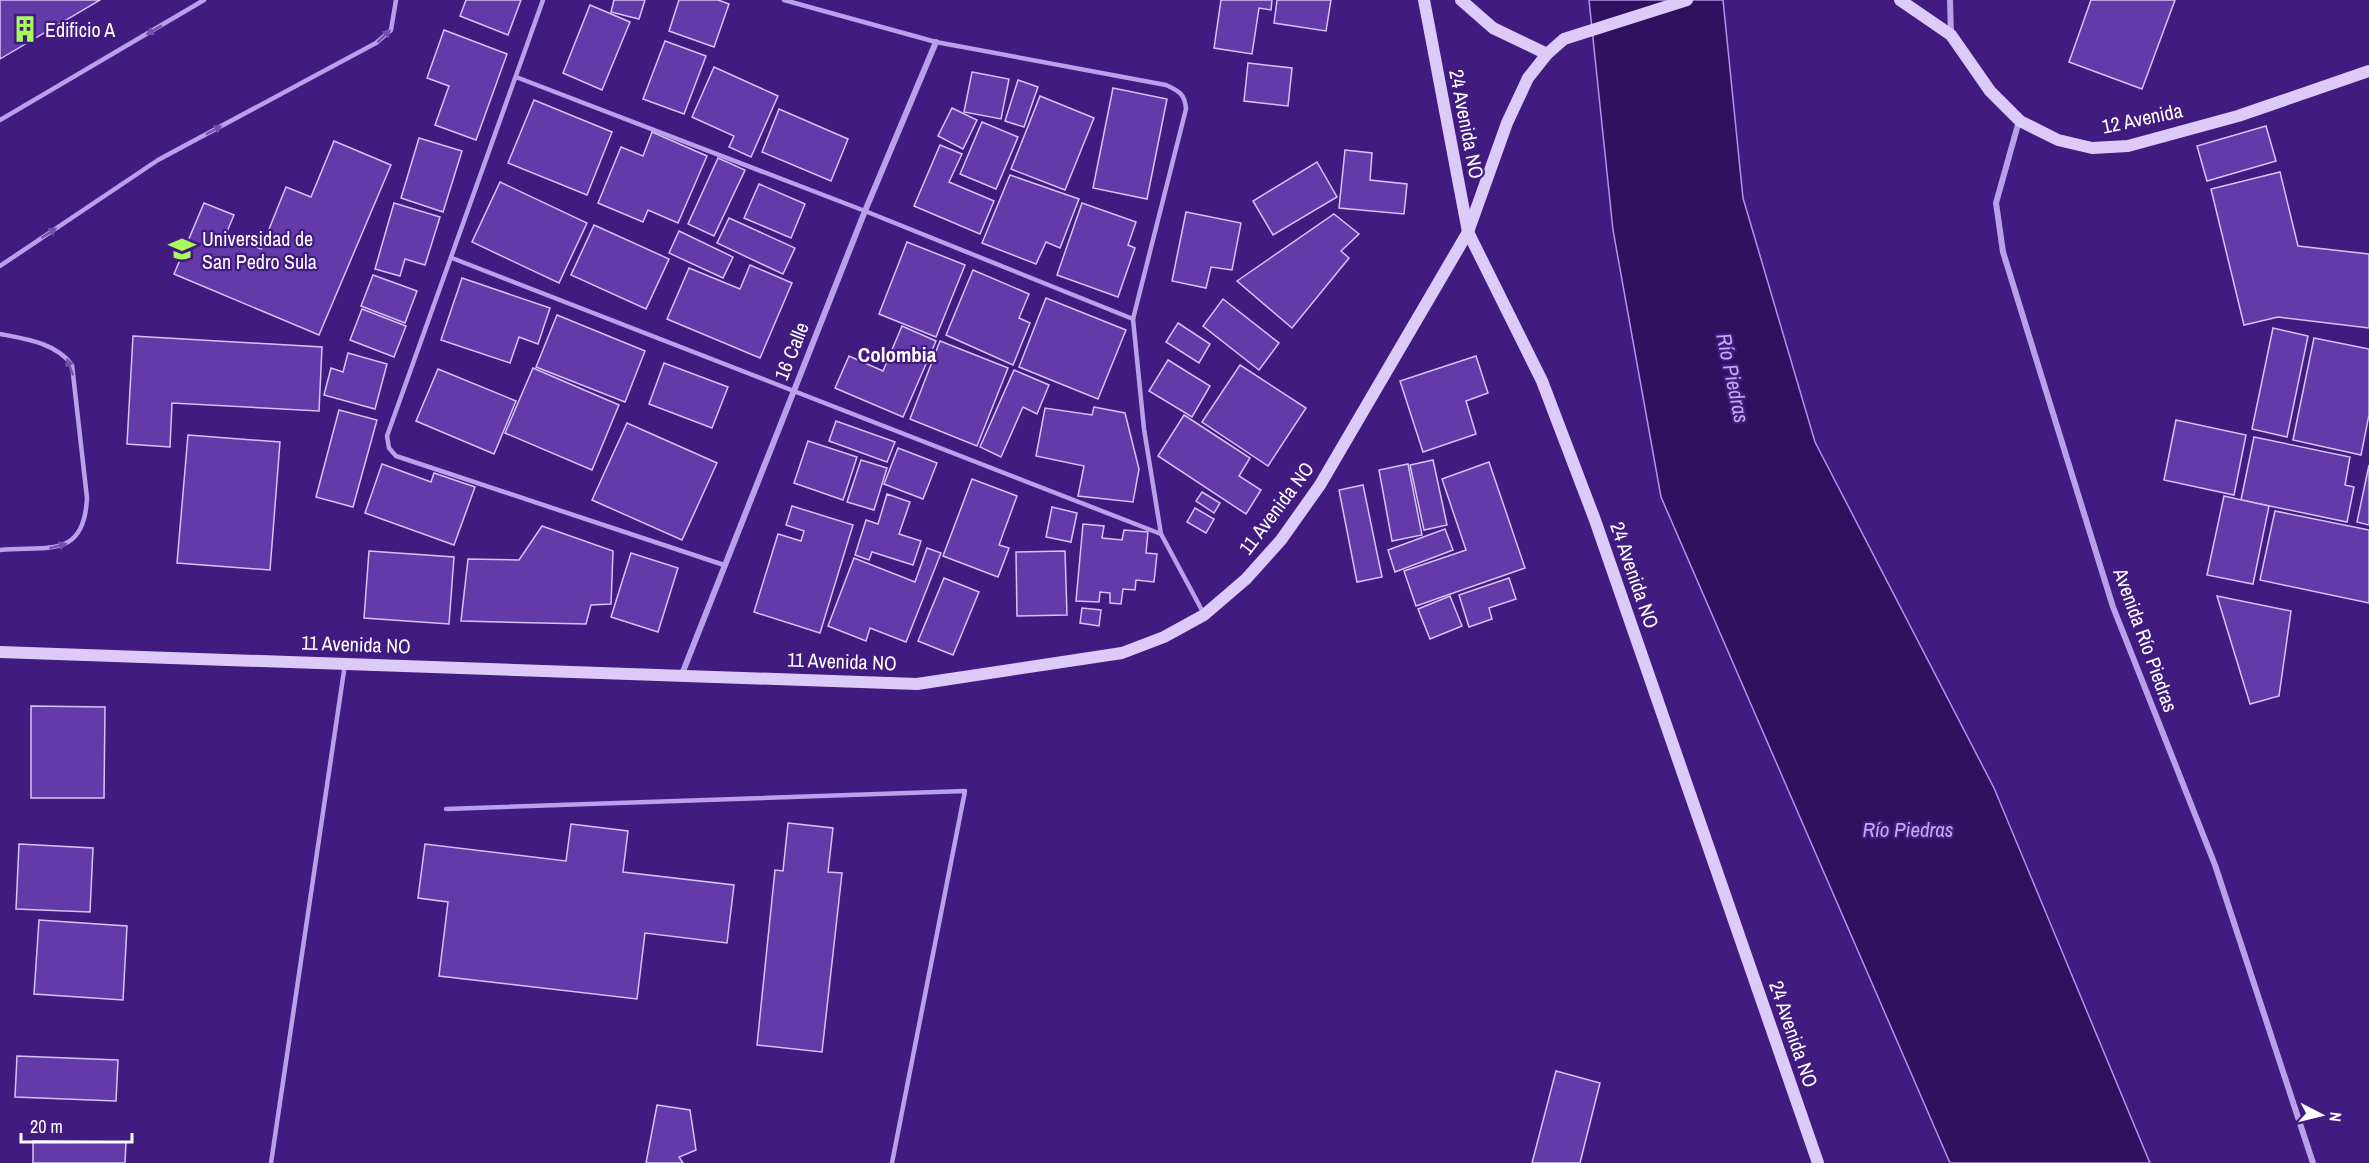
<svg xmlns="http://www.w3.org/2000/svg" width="2369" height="1163" font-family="'Archivo Narrow',sans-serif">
  <rect width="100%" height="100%" fill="#421b81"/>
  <polygon fill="#30115f" stroke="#b291ec" stroke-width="1.5" points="1589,0 1723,0 1743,198 1815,442 1994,788 2150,1163 1950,1163 1661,497 1613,230"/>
  <g fill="#633aa7" stroke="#d6c3f8" stroke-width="1.5">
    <polygon points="0,0 100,0 0,59"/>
    <polygon points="466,0 521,0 508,35 460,16"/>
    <polygon points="614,0 645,0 639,19 611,12"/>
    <polygon points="679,0 718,0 729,4 714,47 669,31"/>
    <polygon points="1221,0 1272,0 1271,10 1259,8 1252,54 1214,48"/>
    <polygon points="1277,0 1331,0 1326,31 1274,23"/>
    <polygon points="2091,0 2175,0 2142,89 2069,62"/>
    <polygon points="590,5 630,22 602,90 563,73"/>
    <polygon points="444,30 507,54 476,140 435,125 449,86 427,78"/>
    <polygon points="665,41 706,56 684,114 643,99"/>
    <polygon points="1248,63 1292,68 1288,106 1244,101"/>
    <polygon points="714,67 778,96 751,157 729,147 734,136 692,117"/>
    <polygon points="972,72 1009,79 1001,119 964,112"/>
    <polygon points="1018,80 1038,87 1024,127 1005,121"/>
    <polygon points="1113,88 1167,99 1147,199 1093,188"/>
    <polygon points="1040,96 1094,118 1065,190 1011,169"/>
    <polygon points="534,100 612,132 587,195 508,163"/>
    <polygon points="952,108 977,120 963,149 938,136"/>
    <polygon points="779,109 848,139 831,181 762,152"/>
    <polygon points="982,122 1018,137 996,189 960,174"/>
    <polygon points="2266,126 2276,161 2207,181 2197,146"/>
    <polygon points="652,132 707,156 678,223 648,210 643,222 598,203 621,147 643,156"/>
    <polygon points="419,138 462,151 443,212 401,198"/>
    <polygon points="334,141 391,165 319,335 174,274 204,203 234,215 226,234 261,249 286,187 311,197"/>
    <polygon points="940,145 962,154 949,182 994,201 980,234 914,206"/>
    <polygon points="1345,150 1372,153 1370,180 1407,184 1404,214 1339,208"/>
    <polygon points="718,158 745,170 714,236 688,224"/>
    <polygon points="1317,162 1337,197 1273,235 1253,201"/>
    <polygon points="2280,172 2298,246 2369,254 2369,328 2278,317 2244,325 2211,189"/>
    <polygon points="1010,175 1079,199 1060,248 1046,242 1036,264 982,243"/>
    <polygon points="500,182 587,223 559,283 472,242"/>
    <polygon points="759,184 805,204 791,238 744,218"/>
    <polygon points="394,203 440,217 425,265 405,259 400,276 375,269"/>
    <polygon points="1082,203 1136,222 1128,245 1135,248 1118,297 1057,275"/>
    <polygon points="1186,212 1241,223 1232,270 1211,267 1206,288 1172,281"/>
    <polygon points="1334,214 1359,234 1341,251 1349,258 1292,328 1237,281"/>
    <polygon points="729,218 795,248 783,274 717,243"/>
    <polygon points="594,225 669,259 646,309 571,275"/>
    <polygon points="679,231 733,257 723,278 669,253"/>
    <polygon points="907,242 965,265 936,337 879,314"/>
    <polygon points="750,265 792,283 760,358 667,319 689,268 740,289"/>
    <polygon points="973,270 1029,294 1019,318 1030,323 1013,365 946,335"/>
    <polygon points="373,275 417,291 405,323 361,306"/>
    <polygon points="462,278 550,308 538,344 519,337 510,363 441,340"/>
    <polygon points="1046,298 1126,330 1098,399 1019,367"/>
    <polygon points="1223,299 1279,343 1259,370 1203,326"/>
    <polygon points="362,309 406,326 394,357 350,340"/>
    <polygon points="557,315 645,351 625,402 536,367"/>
    <polygon points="1178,323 1210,344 1199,363 1166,342"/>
    <polygon points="902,326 936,341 903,417 835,388 849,356 883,371"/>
    <polygon points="2273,328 2308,336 2287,437 2252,429"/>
    <polygon points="133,336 322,347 319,411 172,403 170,447 127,444"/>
    <polygon points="2314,338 2369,349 2369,415 2361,455 2293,440"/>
    <polygon points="940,341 1008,368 977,446 910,419"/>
    <polygon points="348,353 387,364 375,409 324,395 331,368 343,372"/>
    <polygon points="1476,356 1488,393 1466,401 1476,434 1423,452 1400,381"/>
    <polygon points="1168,360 1210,386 1192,417 1149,391"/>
    <polygon points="664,363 728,387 712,428 649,404"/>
    <polygon points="1240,365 1306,408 1268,466 1202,422"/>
    <polygon points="533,368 619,405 592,470 505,433"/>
    <polygon points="438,369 516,401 494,454 416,421"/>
    <polygon points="1014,370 1049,385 1037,414 1023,407 1001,457 980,447"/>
    <polygon points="1094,407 1125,413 1139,469 1133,502 1078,496 1084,466 1036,456 1045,408 1092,415"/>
    <polygon points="339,410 377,420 353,507 316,497"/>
    <polygon points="1184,415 1250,458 1239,476 1261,490 1246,514 1158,456"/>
    <polygon points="2176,420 2246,435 2234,495 2164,480"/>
    <polygon points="836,421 895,442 887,462 829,441"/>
    <polygon points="627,423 717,463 682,540 592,500"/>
    <polygon points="188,435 280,442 270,570 177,563"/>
    <polygon points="2254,437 2350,457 2345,485 2354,487 2347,522 2241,500"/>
    <polygon points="808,441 857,457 843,500 794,483"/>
    <polygon points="898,448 937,463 923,499 884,484"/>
    <polygon points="861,460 887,468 874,510 847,502"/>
    <polygon points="1433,460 1447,525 1424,530 1410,465"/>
    <polygon points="1489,462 1525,568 1416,606 1404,571 1466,550 1442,479"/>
    <polygon points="382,464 431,482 434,473 475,487 454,545 365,513"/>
    <polygon points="1408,464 1422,535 1392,541 1379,470"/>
    <polygon points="2369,465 2369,525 2357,522"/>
    <polygon points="972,479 1017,496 999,545 1009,548 998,577 943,556"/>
    <polygon points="1363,485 1382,577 1357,582 1339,490"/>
    <polygon points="1202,492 1220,503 1214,513 1196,501"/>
    <polygon points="887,494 910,502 899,534 921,541 913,565 872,552 869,560 855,555 866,520 878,524"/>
    <polygon points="2224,496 2269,506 2253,584 2207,575"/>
    <polygon points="792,506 853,525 820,633 754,612 778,534 801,541 804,531 786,525"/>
    <polygon points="1052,507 1077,513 1071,542 1046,537"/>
    <polygon points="1195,508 1214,519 1206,533 1187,522"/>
    <polygon points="2275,511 2369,530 2369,603 2260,580"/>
    <polygon points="1083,524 1104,526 1102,538 1122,540 1124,530 1148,532 1146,553 1157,554 1154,582 1136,580 1135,590 1123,589 1121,604 1110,603 1110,593 1100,592 1099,602 1076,601"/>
    <polygon points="542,526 613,551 611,604 591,605 586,624 461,621 468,559 519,560"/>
    <polygon points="1445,529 1453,550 1395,572 1388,550"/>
    <polygon points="927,548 941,553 906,642 870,628 866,641 828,626 854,558 915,582"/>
    <polygon points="369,551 454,557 449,624 364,618"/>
    <polygon points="1065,551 1067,615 1017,616 1016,552"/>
    <polygon points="631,553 678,568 658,632 611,617"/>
    <polygon points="944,578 979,592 953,655 918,641"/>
    <polygon points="1509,578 1516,599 1489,608 1492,619 1469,627 1459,595"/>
    <polygon points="1450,596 1462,626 1430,639 1418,609"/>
    <polygon points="2217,596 2291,611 2279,696 2250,704"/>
    <polygon points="1082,608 1101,610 1099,626 1080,623"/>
    <polygon points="31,706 105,707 104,798 31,798"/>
    <polygon points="788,823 833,828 828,872 842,873 822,1052 757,1045 775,870 783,871"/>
    <polygon points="571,824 628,831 623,872 734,885 727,943 645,933 637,999 439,976 448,902 418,898 425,844 566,861"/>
    <polygon points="19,844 93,848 90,912 16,909"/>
    <polygon points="39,920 127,926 123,1000 34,994"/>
    <polygon points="17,1056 118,1060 116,1101 15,1097"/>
    <polygon points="1556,1071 1600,1083 1580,1163 1532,1163"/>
    <polygon points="657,1105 690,1110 696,1150 679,1157 683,1163 646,1163"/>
    <polygon points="33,1141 126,1142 125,1163 33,1163"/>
  </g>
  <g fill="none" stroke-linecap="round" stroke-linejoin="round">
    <g stroke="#ba9fea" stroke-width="4.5">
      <polyline points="543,0 387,436 389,448 396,456 724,565"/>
      <path d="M784,0L936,42L1166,85C1179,91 1185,94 1186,109L1133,319L1144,429L1161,534L1204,614"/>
      <polyline points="516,77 865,211 1133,319"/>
      <polyline points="0,120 204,0"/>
      <polyline points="452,258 1161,534"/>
      <polyline points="0,266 158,160 376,43 391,30 396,0"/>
      <path d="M0,334C26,339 56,343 72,365L87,498C84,561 45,545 0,550"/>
      <polyline points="446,809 965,791 892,1163"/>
      <polyline points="271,1163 345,664"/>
    </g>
    <g stroke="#ba9fea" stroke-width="6">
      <polyline points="1950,0 1951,35"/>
      <polyline points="2019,121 1996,203 2003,252 2113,607 2215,865 2313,1163"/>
      <polyline points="682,674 865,211 936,42"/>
    </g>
    <g stroke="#dccaf8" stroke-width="12">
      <polyline points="1424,0 1468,232 1542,381 1595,520 1818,1163"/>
      <polyline points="1461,0 1493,28 1547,54"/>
      <polyline points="1900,0 1951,35 1990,91 2020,121 2058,140 2092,148 2128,146 2238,116 2369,71"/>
      <polyline points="0,652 917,684 1122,653 1164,637 1204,615 1246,579 1281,540 1320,485 1468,232 1507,123 1528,78 1547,54 1564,39 1687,0"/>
    </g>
  </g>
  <defs><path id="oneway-solid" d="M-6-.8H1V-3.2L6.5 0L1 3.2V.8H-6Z" transform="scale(1.5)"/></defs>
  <g fill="#7250ab">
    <use href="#oneway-solid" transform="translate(154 30) rotate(150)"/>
    <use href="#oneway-solid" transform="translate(384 36) rotate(-44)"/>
    <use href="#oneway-solid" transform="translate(214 130) rotate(-28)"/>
    <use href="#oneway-solid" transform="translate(49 233) rotate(-34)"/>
    <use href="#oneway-solid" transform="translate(70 367) rotate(-110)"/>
    <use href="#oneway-solid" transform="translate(58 546) rotate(-15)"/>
  </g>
  <defs>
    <symbol id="building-bare" viewBox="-9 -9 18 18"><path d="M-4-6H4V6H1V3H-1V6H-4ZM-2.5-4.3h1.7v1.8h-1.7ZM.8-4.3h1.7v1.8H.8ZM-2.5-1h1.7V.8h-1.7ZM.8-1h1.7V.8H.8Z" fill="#a7fc5b" stroke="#421b81" stroke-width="2.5" paint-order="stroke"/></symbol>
    <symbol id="university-bare" viewBox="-9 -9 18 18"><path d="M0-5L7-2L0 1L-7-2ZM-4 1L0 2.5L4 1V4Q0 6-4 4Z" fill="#a7fc5b" stroke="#421b81" stroke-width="2.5" paint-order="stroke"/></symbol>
  </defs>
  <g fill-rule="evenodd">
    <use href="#building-bare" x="6" y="10" width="38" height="38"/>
    <use href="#university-bare" x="163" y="230" width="38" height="38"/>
  </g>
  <g text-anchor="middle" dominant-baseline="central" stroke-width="4.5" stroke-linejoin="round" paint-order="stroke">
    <g font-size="20" fill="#fff" stroke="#421b81" text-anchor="start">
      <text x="45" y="29">Edificio A</text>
      <text x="202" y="238">Universidad de<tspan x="202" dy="23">San Pedro Sula</tspan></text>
    </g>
    <g font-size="20" fill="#fff" stroke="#421b81">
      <text transform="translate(2142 118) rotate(-12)">12 Avenida</text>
      <text transform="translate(1467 124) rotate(79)">24 Avenida NO</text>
      <text transform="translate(791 351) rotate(-68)">16 Calle</text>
      <text transform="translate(1276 508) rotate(-53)">11 Avenida NO</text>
      <text transform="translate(1635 575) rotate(71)">24 Avenida NO</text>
      <text transform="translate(2146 640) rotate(70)">Avenida Río Piedras</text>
      <text transform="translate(356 644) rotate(2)">11 Avenida NO</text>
      <text transform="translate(842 661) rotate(2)">11 Avenida NO</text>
      <text transform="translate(1794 1034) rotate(71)">24 Avenida NO</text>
    </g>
    <g font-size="21" font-weight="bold" fill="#fff" stroke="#421b81">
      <text x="897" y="354">Colombia</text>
    </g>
    <g font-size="21" font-style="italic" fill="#c4aaf2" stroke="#421b81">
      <text transform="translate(1733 378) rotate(78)">Río Piedras</text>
      <text x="1908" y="829">Río Piedras</text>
    </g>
  </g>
  <g transform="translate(2321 1115) rotate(97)" stroke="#421b81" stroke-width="4.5" paint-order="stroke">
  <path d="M0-4.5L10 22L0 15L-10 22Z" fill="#ffffff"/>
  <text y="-9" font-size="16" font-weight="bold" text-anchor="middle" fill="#ffffff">N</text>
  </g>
  <path d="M21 1133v9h111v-9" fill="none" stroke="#ffffff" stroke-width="3"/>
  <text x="30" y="1133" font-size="18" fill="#ffffff" stroke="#421b81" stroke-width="4.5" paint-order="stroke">20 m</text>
</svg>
